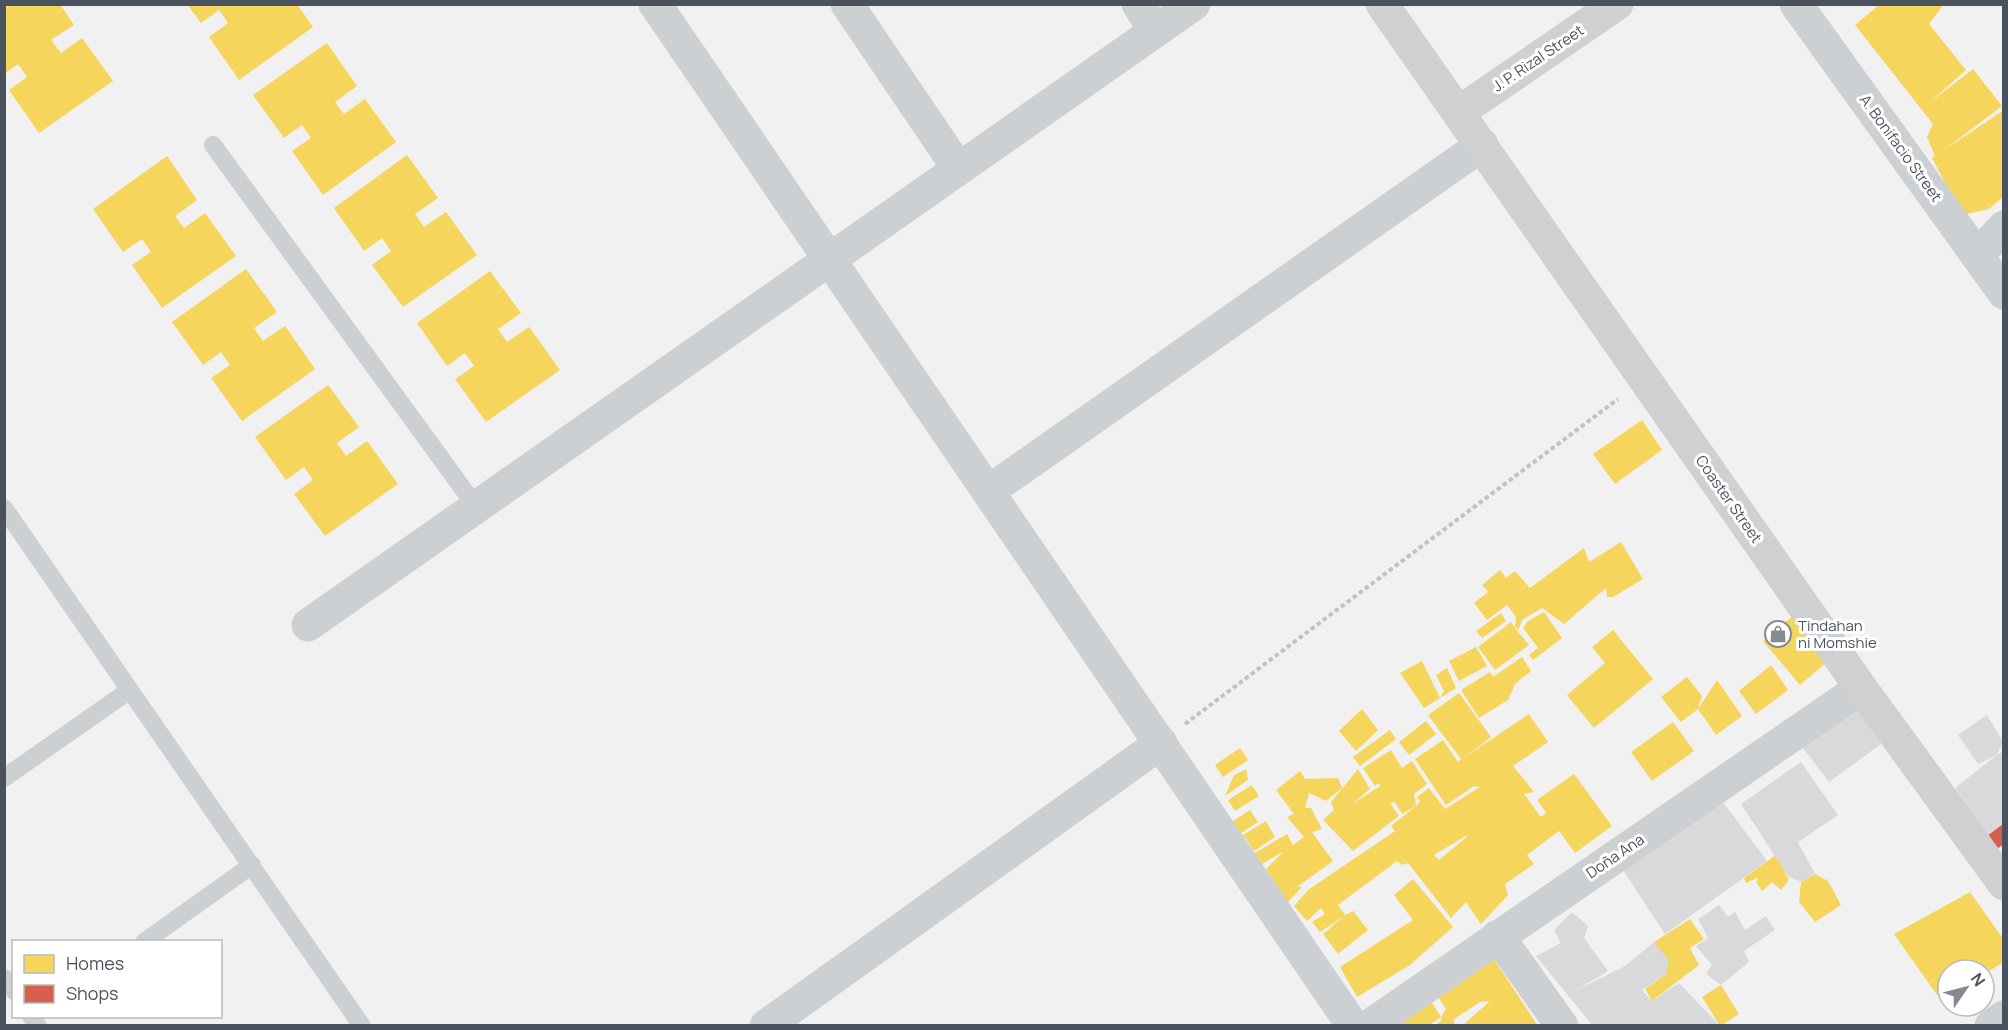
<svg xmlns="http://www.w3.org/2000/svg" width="2008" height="1030" font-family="Manrope,sans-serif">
  <rect width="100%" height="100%" fill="#f2f1f1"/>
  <g fill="#f6d55c" fill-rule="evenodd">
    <polygon points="11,4 60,4 74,25 51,40 61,53 82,38 113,81 39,133 9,90 27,77 18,64 4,74 4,9"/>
    <polygon points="187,4 297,4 313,27 239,80 209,37 228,23 219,10 201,23"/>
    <polygon points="1880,4 1944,4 1929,24 1966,70 1929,103 1973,69 2002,106 1944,150 2004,110 2004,196 1989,209 1962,215 1932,158 1935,156 1927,137 1933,124 1855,25"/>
    <polygon points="327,43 357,86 335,102 344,114 365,99 396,142 323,195 292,151 311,138 302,125 284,138 253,95"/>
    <polygon points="407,155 438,198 415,214 424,227 446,212 477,255 403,307 372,265 391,251 382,238 364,251 334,208"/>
    <polygon points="167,156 197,200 175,216 184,228 205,213 236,256 162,308 132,265 151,252 142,239 123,252 93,209"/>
    <polygon points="246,269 277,312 254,328 263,341 285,326 315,369 242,421 211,378 230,365 221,352 203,365 172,322"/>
    <polygon points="490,271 521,313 498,329 507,342 529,327 560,370 486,422 455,379 474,366 465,353 447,366 417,323"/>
    <polygon points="328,385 359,427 337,443 346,456 367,441 398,484 325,536 294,494 313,480 304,467 286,480 255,437"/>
    <polygon points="1642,420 1662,450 1615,484 1593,454"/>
    <polygon points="1621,542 1643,579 1613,597 1607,597 1606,588 1564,624 1542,608 1522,620 1519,629 1515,628 1529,645 1495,670 1478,647 1511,622 1515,628 1516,617 1507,605 1487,620 1474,603 1488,592 1482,585 1500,570 1506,578 1515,571 1530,588 1584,548 1589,562"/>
    <polygon points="1544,612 1562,638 1533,660 1529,655 1538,648 1523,628 1528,621"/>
    <polygon points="1501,613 1506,621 1482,638 1476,631"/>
    <polygon points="1795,614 1832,658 1800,685 1763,641"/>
    <polygon points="1613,630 1653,679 1594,728 1567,695 1605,663 1592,647"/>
    <polygon points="1476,647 1487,666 1459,681 1449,661"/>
    <polygon points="1522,657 1531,671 1515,684 1508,700 1479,718 1461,690 1490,672 1493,677"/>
    <polygon points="1422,661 1440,698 1424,708 1400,673"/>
    <polygon points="1771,665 1788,690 1756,714 1739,691"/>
    <polygon points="1447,668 1456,688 1440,698 1444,691 1436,675"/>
    <polygon points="1687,677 1702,696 1698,709 1717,680 1742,716 1716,735 1698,709 1681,722 1661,697"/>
    <path d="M1459,693L1491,737L1465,757L1529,714L1548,742L1513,766L1534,792L1524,794L1541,817L1546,813L1537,800L1574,774L1612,826L1575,853L1559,831L1527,855L1534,864L1505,884L1508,895L1481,924L1466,902L1451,918L1408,863L1402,865L1397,861L1338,905L1345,915L1353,911L1368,930L1338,954L1323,934L1344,916L1320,932L1312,922L1325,914L1321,908L1307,921L1294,906L1308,890L1395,831L1391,826L1416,806L1402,814L1395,802L1390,803L1399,816L1353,851L1323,820L1334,810L1331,802L1358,769L1370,789L1351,805L1380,786L1379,783L1375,786L1363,768L1391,750L1402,768L1412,761L1427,784L1414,794L1416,806L1420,802L1417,797L1429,788L1445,809L1480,787L1474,786L1446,805L1415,759L1443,740L1458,762L1461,759L1428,715ZM1469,835L1439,860L1434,855L1464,837Z"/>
    <polygon points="1362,709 1378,730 1356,751 1339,731"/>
    <polygon points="1426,721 1436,734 1409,755 1399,742"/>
    <polygon points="1673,722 1694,751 1652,781 1631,752"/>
    <polygon points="1390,730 1396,739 1360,766 1353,757"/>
    <polygon points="1240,748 1248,760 1223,777 1215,765"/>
    <polygon points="1246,769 1248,780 1225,796 1234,775"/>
    <polygon points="1300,771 1305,779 1338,778 1342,788 1326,801 1309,793 1305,808 1311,808 1322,829 1312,832 1333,861 1297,887 1302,887 1288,902 1266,869 1284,851 1255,868 1250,856 1287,834 1293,845 1304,837 1287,817 1294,814 1276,790"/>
    <polygon points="1252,785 1259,796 1235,811 1228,800"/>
    <polygon points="1250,810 1258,822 1235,837 1227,825"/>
    <polygon points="1266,821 1275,837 1254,851 1243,835"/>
    <polygon points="1776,855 1789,880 1781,890 1772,882 1762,891 1756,882 1759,877 1746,883 1744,878"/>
    <polygon points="1815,874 1828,881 1841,905 1815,922 1799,902 1801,882"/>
    <polygon points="1413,879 1453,927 1410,965 1357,997 1340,967 1413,920 1394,895"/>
    <polygon points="1970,892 2004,940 2004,962 1984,974 1984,970 1948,970 1948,994 1940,999 1894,934"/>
    <polygon points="1690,919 1704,939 1690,948 1699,965 1652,1001 1645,989 1666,974 1668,963 1654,942"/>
    <polygon points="1486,947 1538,1026 1462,1026 1490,1001 1480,1002 1453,1020 1456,1026 1434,1026 1441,1021 1441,1017 1428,1026 1384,1026 1428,996 1441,1017 1446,1009 1432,988"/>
    <polygon points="1721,985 1739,1014 1720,1026 1702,997"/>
  </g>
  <polygon fill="#d6604d" points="2004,823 2004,844 1997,849 1988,835"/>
  <g fill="#d9d9db">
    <polygon points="1854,705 1881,744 1829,782 1800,744"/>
    <polygon points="1987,715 2003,742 1997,755 2004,751 2004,823 1988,835 1955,788 1997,755 1978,764 1958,735"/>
    <polygon points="1801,762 1838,815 1798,842 1815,874 1801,882 1788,876 1741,804"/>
    <polygon points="1720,798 1767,861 1665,934 1617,861"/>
    <polygon points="1719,905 1728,917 1735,912 1745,930 1766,916 1775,930 1744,951 1749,962 1721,985 1706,974 1712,965 1696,946 1708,938 1698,919"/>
    <polygon points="1572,912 1588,926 1584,938 1608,971 1575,991 1625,966 1654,942 1669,960 1666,974 1642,990 1652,1001 1679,983 1720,1026 1593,1026 1536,956 1561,943 1554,930"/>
  </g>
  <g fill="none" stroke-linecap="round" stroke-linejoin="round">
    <polyline stroke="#bbc6c2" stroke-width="4" stroke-dasharray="4.5 3" stroke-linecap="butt" points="1185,724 1618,399"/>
    <g stroke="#cdd0d2" stroke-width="18">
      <polyline points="213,145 477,508"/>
      <polyline points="4,508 362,1026"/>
      <polyline points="4,778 130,690"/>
      <polyline points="144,942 252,865"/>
      <polyline points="4,978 14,991"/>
      <polyline points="31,1016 38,1026"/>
    </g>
    <g stroke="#cdd0d2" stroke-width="33">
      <polyline points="655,4 1353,1026"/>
      <polyline points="847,4 958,168"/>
      <polyline points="1138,4 1155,31"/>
      <polyline points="1796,4 2004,293"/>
      <polyline points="1978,255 2004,227"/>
      <polyline points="989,491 1482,145"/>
      <polyline points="308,625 1194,4"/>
      <polyline points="1498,936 1562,1026"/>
      <polyline points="766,1026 1161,743"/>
      <polyline points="1369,1026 1861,688"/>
      <polyline points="1991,1026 2004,1017"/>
    </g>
    <g stroke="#ced0d2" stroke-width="33">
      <polyline points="1382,4 1861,688 2004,884"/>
      <polyline points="1459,112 1617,4"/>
    </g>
  </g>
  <defs>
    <symbol id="shop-ring" viewBox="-11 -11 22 22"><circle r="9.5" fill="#fff" stroke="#858a91" stroke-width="1.5"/><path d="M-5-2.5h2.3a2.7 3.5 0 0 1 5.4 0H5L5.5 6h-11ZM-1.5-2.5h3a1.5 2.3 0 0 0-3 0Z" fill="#858a91"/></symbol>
  </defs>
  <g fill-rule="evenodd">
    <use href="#shop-ring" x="1763" y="619" width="30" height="30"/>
  </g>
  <g text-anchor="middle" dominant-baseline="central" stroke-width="6" stroke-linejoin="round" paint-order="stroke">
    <g font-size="15" fill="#4a535d" stroke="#fff">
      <text transform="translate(1538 58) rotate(-34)">J. P. Rizal Street</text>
      <text transform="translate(1901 148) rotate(54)">A. Bonifacio Street</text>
      <text transform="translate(1729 499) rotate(55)">Coaster Street</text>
      <text transform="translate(1615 856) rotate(-34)">Doña Ana</text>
    </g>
    <g font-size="15" fill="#4a535d" stroke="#fff" text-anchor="start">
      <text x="1798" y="625">Tindahan<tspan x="1798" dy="17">ni Momshie</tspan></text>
    </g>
  </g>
  <rect width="2008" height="1030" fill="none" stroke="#4a535d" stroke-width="12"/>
  <rect x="12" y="940" width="210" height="78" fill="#ffffff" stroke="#b7babe" stroke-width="1.5"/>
  <rect x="24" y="955" width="30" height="18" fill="#f6d55c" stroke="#b7babe" stroke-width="1.5"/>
  <text x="66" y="970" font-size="18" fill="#4a535d">Homes</text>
  <rect x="24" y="985" width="30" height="18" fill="#d6604d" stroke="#b7babe" stroke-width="1.5"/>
  <text x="66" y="1000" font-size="18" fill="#4a535d">Shops</text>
  <g transform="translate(1966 988) rotate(55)"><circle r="28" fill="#ffffff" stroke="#b7babe" stroke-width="1.5"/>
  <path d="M0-4.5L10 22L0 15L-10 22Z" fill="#858a91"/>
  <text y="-9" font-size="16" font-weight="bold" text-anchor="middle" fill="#4a535d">N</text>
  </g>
</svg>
